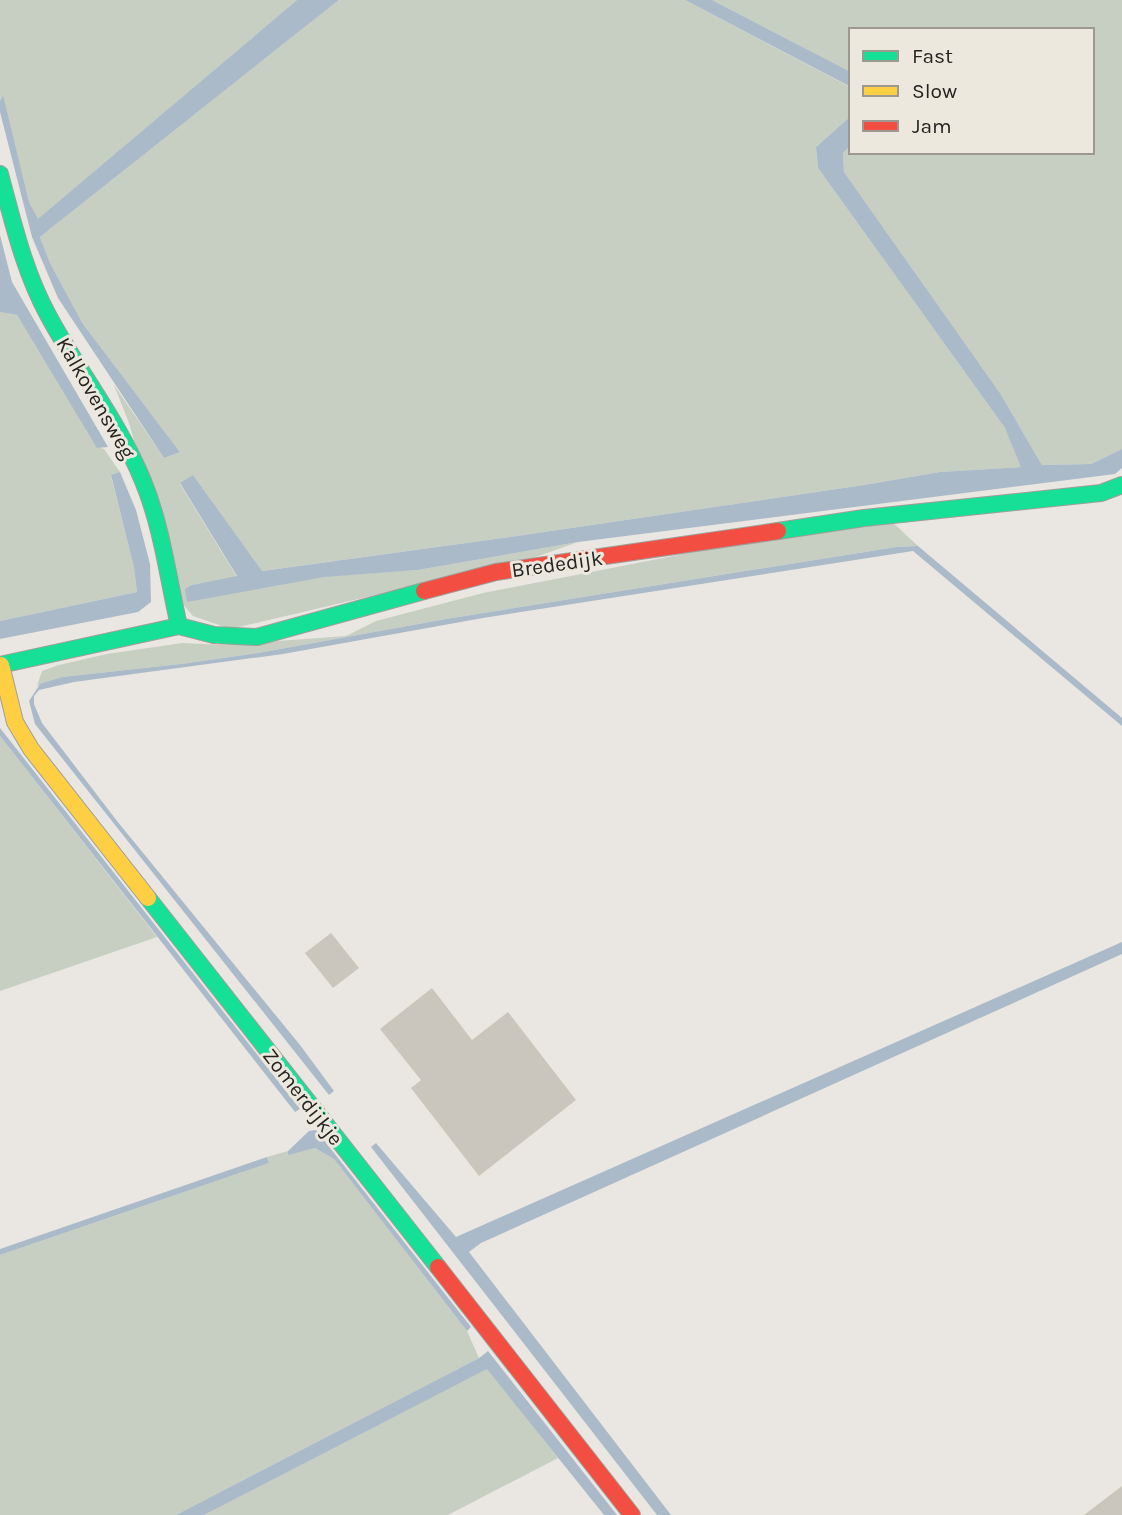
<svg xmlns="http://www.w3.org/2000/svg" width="1122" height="1515" font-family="Karla,sans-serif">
  <rect width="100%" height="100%" fill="#eae7e2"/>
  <g fill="#c6cfc2">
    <polygon points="0,0 297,0 38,220 29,202 2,96 0,101"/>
    <polygon points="339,0 685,0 848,86 851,82 851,116 816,147 818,168 1005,428 1022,467 940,472 864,485 510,537 261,571 193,475 180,484 237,577 192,585 418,570 578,542 533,558 230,629 193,616 182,603 129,423 114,385 164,458 180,452 83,324 50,263 40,237"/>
    <polygon points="712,0 1122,0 1122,449 1091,464 1042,465 1000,393 844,172 843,153 851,145 851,152 1092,152 1092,30 851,30 851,72"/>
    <polygon points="0,312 17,315 97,447 104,449 120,472 111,476 134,568 137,592 0,621"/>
    <polygon points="889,519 918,546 896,547 446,619 258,653 181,664 62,677 37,686 42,671 59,665 107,654 182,643 225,645 346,636 376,621 483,593 812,529"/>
    <polygon points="0,736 157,937 0,991"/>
    <polygon points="315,1148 334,1159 467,1331 479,1358 176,1515 0,1515 0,1255 269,1163 267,1157 288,1151 288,1154"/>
    <polygon points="488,1368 558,1458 448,1515 204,1515"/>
  </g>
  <g fill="#abbac9">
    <polygon points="297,0 339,0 40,237 50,263 83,324 180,452 164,458 58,298 32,237 0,112 0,101 3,95 29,202 38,219"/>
    <polygon points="685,0 712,0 851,72 849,86"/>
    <polygon points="851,116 851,145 843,153 844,172 1000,393 1042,465 1091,464 1122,449 1122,468 1115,474 578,542 418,570 324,577 187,602 185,589 192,585 237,576 180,483 193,475 262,571 510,537 864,485 940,472 1021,467 1005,428 818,168 816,147"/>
    <polygon points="0,235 12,282 108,447 97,448 17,315 0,312"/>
    <polygon points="120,472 136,510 150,564 151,602 138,612 0,639 0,621 137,592 134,568 111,475"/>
    <polygon points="918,546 1122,718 1122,726 913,551 483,618 283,654 74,682 39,690 34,696 34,704 42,723 117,821 300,1045 334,1091 329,1095 35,724 29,701 40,684 62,677 181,664 258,653 446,619 896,547"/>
    <polygon points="0,728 300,1109 295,1112 0,736"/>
    <polygon points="1122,942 1122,954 481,1243 469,1252 671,1515 657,1515 371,1147 376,1143 456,1237"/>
    <polygon points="316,1130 471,1327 467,1331 334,1159 315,1148 288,1155 288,1151 309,1131"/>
    <polygon points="267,1157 269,1163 0,1255 0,1249"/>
    <polygon points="488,1351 617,1515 604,1515 487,1369 204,1515 176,1515 479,1358"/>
  </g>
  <g fill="#cac6be">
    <polygon points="331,933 359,968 333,988 305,953"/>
    <polygon points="432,988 472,1040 508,1012 576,1100 479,1176 411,1088 421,1080 380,1029"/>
    <polygon points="1122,1486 1122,1515 1084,1515"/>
  </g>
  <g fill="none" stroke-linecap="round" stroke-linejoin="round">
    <defs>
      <g id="fast">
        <path d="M0,174C13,222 24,271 48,315C78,371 119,422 143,481C162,527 168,578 179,626"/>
        <polyline points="778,531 864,518 1101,493 1122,485"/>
        <polyline points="0,665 179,626 214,635 257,637 424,591"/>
        <polyline points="148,898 438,1267"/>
      </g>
      <polyline id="slow" points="1,665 15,722 31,749 148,898"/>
      <g id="jam">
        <polyline points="424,591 496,572 778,531"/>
        <polyline points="438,1267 632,1515"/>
      </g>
    </defs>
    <use href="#fast" stroke="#a09e9a" stroke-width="18"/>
    <use href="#slow" stroke="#a09e9a" stroke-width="18"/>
    <use href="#jam" stroke="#a09e9a" stroke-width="18"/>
    <use href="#fast" stroke="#16e098" stroke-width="16"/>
    <use href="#slow" stroke="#ffcf43" stroke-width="16"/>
    <use href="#jam" stroke="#f24e42" stroke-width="16"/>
  </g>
  <g text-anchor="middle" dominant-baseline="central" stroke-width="6" stroke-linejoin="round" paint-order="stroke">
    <g font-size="21" fill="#25231f" stroke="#ede8de">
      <text transform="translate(96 398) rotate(60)">Kalkovensweg</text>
      <text transform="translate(557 564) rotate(-8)">Brededijk</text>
      <text transform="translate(303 1097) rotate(52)">Zomerdijkje</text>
    </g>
  </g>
  <rect x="849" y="28" width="245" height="126" fill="#ede8de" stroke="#9d9992" stroke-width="2"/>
  <rect x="863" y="51" width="35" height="10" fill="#16e098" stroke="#9d9992" stroke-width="2"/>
  <text x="912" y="63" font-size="21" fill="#25231f">Fast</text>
  <rect x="863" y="86" width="35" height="10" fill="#ffcf43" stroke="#9d9992" stroke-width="2"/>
  <text x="912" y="98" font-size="21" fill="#25231f">Slow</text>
  <rect x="863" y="121" width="35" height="10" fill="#f24e42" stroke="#9d9992" stroke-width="2"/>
  <text x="912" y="133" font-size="21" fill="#25231f">Jam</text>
</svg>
